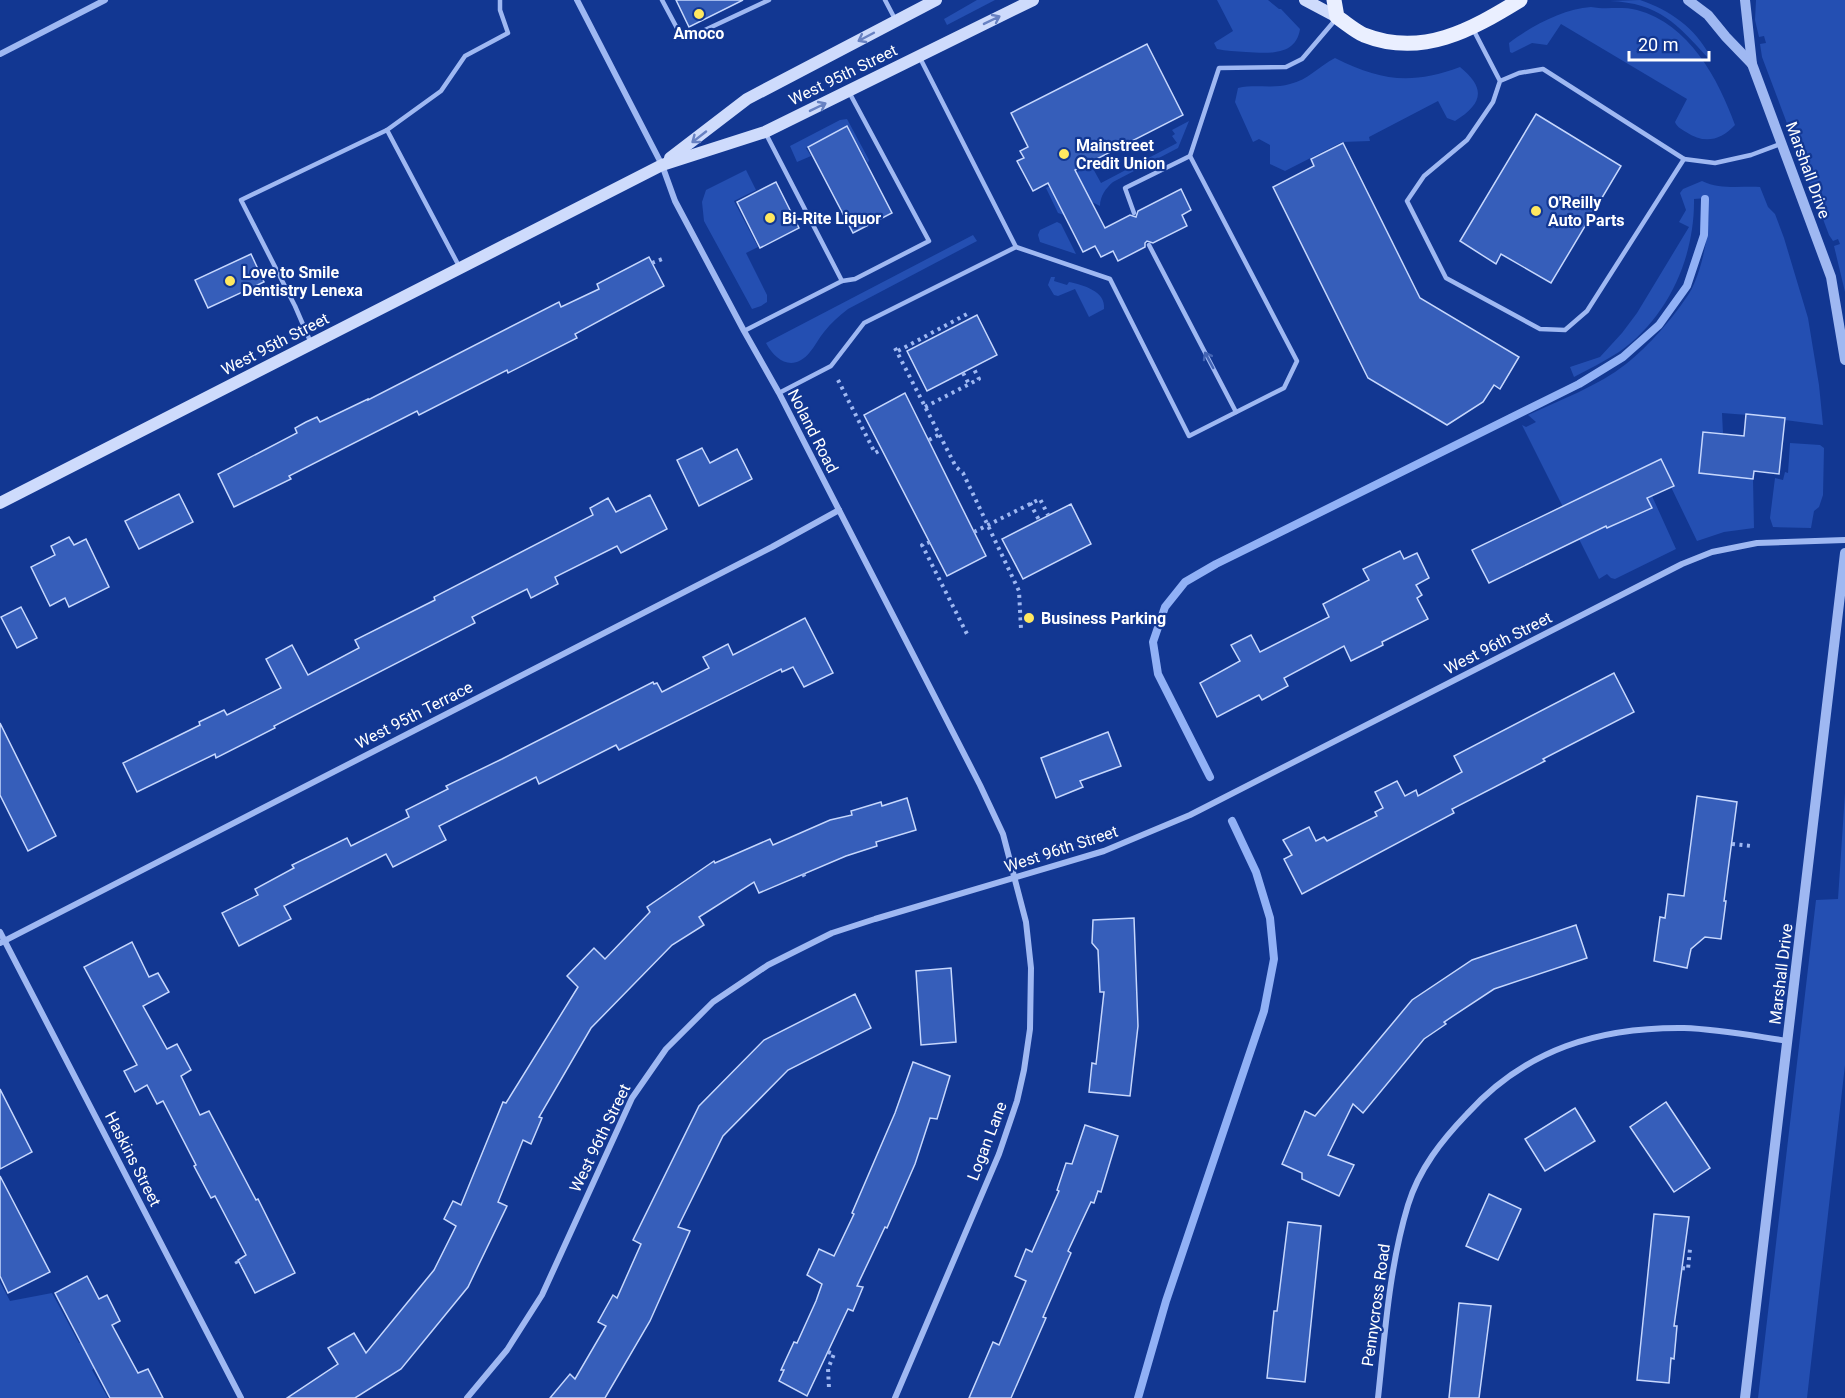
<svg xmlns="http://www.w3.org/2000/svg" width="1845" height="1398" font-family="Roboto,sans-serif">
  <rect width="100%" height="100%" fill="#123792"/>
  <g fill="#244fb2">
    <polygon points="977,0 995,0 947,25 944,19"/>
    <path d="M1217,0H1268L1279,9H1281L1300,29C1296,57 1266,53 1246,52C1236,51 1226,51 1217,49L1214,43L1233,31Z"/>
    <path d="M1640,0C1670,10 1695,28 1710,56L1708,58C1677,24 1659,3 1610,1Z"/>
    <polygon points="1756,0 1845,0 1845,292 1834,246 1840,244 1838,239 1833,241 1829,235 1762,57 1760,44 1766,43 1764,36 1759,37 1755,20"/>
    <path d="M1591,7C1606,10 1621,6 1637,10C1689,24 1718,78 1735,125C1720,141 1704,144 1686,132C1680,128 1677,127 1675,122L1687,99L1561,24L1547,45L1532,43L1512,53L1510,52L1509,43C1531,26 1563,9 1591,7Z"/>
    <path d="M1335,58C1381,81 1411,85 1460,67C1487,89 1482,104 1455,121L1447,118L1438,101L1369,137L1370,141L1342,142L1285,171L1270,164V145L1259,139L1253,142L1235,102L1238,88C1255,84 1273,89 1290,84C1308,80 1319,66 1335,58Z"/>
    <polygon points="847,119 869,160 868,163 847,126 808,147 806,148 811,156 797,162 790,146 840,120"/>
    <path d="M1189,121L1178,148L1113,182C1106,188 1100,196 1100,206L1092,202L1064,215L1058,213L1046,188L1091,165L1101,183L1177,143L1172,136L1175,134L1172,130Z"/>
    <polygon points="746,170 756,190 734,201 758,247 746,253 767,295 767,302 761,306 752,309 704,221 702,202 706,190"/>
    <path d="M1702,181C1721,190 1740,186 1760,187L1768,207L1775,214L1784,238L1808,318L1819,385L1823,425L1785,420V418L1722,413L1723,434L1703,432L1699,473L1753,479L1754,528L1724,532L1697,541L1671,487L1674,485L1661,459L1591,492L1607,528L1651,508L1647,498L1652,496L1676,549L1615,579L1611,578L1607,574L1599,579L1522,425L1526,427L1536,422L1528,415C1560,400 1598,386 1626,364C1649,346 1674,317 1690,292C1703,269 1712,223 1707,198L1694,199C1695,257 1668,318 1619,352C1605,361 1589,369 1574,377L1570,367L1600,357L1622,333L1637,313L1689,227L1679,222L1686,210L1680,193L1683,189Z"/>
    <polygon points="1057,222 1061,224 1076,254 1040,242 1038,235 1040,230"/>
    <path d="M973,235L977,241L848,309C839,316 831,323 824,332C819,338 815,346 810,352C794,372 776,362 766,343Z"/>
    <path d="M1051,277H1055L1054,281L1067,285L1069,282C1083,285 1106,291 1104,309L1089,317L1075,289L1058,296L1054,295L1048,285Z"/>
    <polygon points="1790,443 1820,445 1824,448 1823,495 1819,507 1814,511 1811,528 1773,527 1770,518 1775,478 1783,480 1785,472 1788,473"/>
    <polygon points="1845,793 1845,1065 1807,1398 1758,1398 1816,900 1838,899"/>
    <polygon points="0,1282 10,1301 52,1293 79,1343 105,1334 104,1358 92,1370 108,1398 0,1398"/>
  </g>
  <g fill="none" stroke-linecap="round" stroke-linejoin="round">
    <g stroke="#91b1f6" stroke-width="8">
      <polyline points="1210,777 1158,674 1153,642 1165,607 1185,582 1216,564 1579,384 1623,357 1659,325 1687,286 1704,235 1705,199"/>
      <polyline points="1138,1398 1166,1301 1264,1011 1274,959 1270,918 1256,872 1232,821"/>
    </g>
  </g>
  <g fill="#365eba" stroke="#c6d7fd" stroke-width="1.5">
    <polygon points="676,0 743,0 689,27"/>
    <polygon points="1147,44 1183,115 1075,170 1105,228 1130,215 1136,217 1138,211 1181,189 1191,210 1182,215 1187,226 1153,243 1147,241 1145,243 1145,247 1118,261 1113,251 1101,257 1095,246 1083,252 1048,183 1033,191 1017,161 1024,158 1020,151 1028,147 1011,113"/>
    <polygon points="1536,114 1621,166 1551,283 1501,254 1496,264 1460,241"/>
    <polygon points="847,126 892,213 853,233 808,147"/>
    <polygon points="1343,143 1420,298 1519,357 1500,389 1494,385 1483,402 1447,425 1368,378 1273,187 1314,166 1311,159"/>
    <polygon points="776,182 799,228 760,248 737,202"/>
    <polygon points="251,254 264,282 208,308 195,280"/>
    <polygon points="649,257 664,286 575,334 577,338 508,373 507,370 419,415 417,411 289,476 291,479 234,507 218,474 297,433 295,428 306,422 317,417 320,422 368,399 368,400 559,302 561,307 599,289 597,284"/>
    <polygon points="977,315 997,355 927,391 907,351"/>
    <polygon points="905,393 986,556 947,576 864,415"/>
    <polygon points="1746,414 1785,418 1779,474 1754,471 1753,479 1699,473 1703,432 1744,436"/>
    <polygon points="702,448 710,463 737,449 752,479 699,506 677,460"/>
    <polygon points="1661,459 1674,486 1647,498 1652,508 1607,528 1606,526 1489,583 1472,550"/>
    <polygon points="179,494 193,522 139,549 125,521"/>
    <polygon points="650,495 667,529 621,553 617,546 555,577 558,584 531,598 527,589 472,617 475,623 274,726 275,728 216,758 215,754 137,792 123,763 200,725 199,722 224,710 227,715 281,688 266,659 292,645 308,675 359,648 355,640 435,600 434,597 593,515 590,508 608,498 616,512"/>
    <polygon points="1071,504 1091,544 1023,579 1002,539"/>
    <polygon points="69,537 74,545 86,539 109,587 69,607 65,598 50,606 31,567 55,555 51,546"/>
    <polygon points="1400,551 1404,559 1417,553 1429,578 1416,585 1422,595 1417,598 1428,619 1382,642 1383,645 1351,661 1344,646 1284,678 1288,686 1262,700 1259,695 1217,717 1200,683 1240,661 1231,645 1251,635 1260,652 1329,617 1323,604 1369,580 1363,569"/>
    <polygon points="21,607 37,638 17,648 1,617"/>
    <polygon points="805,618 833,673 804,687 793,667 782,672 781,669 619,750 616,745 539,784 536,777 439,826 446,840 393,867 386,854 284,906 291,919 239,946 222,913 258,895 255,889 294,868 292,865 347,838 351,846 409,817 406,810 448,789 446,786 502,759 653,682 654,684 657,683 662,692 709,668 703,657 728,644 733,655"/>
    <polygon points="1614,673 1634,712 1543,759 1545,761 1452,809 1454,813 1302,894 1284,859 1292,855 1283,840 1309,827 1316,841 1324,837 1327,841 1377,816 1375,812 1383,808 1375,792 1397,781 1405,796 1416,790 1418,796 1462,772 1454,756"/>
    <polygon points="0,723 56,836 28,851 0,795"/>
    <polygon points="1108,732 1121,766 1080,781 1083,787 1056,798 1041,758"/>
    <polygon points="1697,796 1737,802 1724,901 1726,901 1721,939 1705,937 1691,949 1687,968 1654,961 1660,917 1665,918 1668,894 1684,896"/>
    <polygon points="907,798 916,830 876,842 877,846 846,856 759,893 754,882 699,917 704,925 672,945 591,1028 539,1117 542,1118 531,1144 523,1140 498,1202 507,1206 468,1287 401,1369 355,1398 287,1398 338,1364 328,1348 354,1333 366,1353 434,1270 456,1226 444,1219 453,1201 461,1205 503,1102 506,1103 578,987 567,976 594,948 605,959 650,912 647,907 714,861 715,863 770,839 773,845 830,820 852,815 851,811 881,802 882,806"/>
    <polygon points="1134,918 1138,1026 1130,1096 1089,1092 1092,1063 1096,1064 1104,992 1100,992 1098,950 1092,943 1093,920"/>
    <polygon points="1576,925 1587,958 1494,989 1444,1022 1446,1024 1424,1039 1363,1113 1353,1104 1328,1155 1354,1165 1339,1196 1302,1179 1302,1173 1282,1164 1305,1111 1315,1116 1412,1000 1472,960"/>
    <polygon points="132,942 149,977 158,973 169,992 143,1006 167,1049 177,1044 191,1070 181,1076 200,1115 209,1111 256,1200 258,1199 295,1273 255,1293 238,1260 246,1255 215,1196 211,1198 194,1166 196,1165 163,1101 157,1104 147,1085 135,1092 124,1071 137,1065 84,967"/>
    <polygon points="951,968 956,1042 921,1045 916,971"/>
    <polygon points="855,994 871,1028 788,1070 723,1136 678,1227 690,1231 650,1321 605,1398 550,1398 570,1374 575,1379 606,1326 598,1322 613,1295 617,1298 641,1244 633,1240 699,1106 764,1040"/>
    <polygon points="913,1062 950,1076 937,1119 930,1118 915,1164 887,1228 885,1227 857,1286 863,1287 853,1311 848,1309 807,1396 779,1381 784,1370 781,1370 794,1342 797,1343 816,1301 822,1284 807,1275 819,1249 834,1256 854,1214 852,1213 895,1113"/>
    <polygon points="0,1089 32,1152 0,1169"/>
    <polygon points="1666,1102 1710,1168 1674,1192 1630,1127"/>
    <polygon points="1575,1108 1595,1141 1545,1171 1525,1139"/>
    <polygon points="1085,1125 1118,1136 1101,1192 1098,1191 1094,1203 1091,1202 1068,1251 1071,1253 1043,1317 1046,1318 1011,1398 969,1398 993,1342 999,1345 1026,1281 1015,1276 1026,1249 1032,1252 1059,1191 1057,1190 1066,1163 1072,1164"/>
    <polygon points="0,1176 50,1272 8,1293 0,1276"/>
    <polygon points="1489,1194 1521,1209 1498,1260 1466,1246"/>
    <polygon points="1654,1214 1689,1217 1674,1326 1677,1326 1674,1359 1671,1358 1669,1383 1637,1380"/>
    <polygon points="1288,1222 1321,1226 1305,1382 1267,1378 1274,1311 1277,1311"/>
    <polygon points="87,1276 99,1299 107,1295 120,1321 112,1325 138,1373 148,1369 163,1398 110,1398 55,1293"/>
    <polygon points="1459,1303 1491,1306 1479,1398 1449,1398"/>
  </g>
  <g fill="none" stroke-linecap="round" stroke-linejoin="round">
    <g stroke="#9fb8f2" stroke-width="4" stroke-dasharray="3 4.5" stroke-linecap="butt">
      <polyline points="652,263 665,258"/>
      <polyline points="895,348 956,467 963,473 1019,591 1021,629"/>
      <polyline points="898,351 967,314"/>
      <polyline points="963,373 969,384"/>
      <polyline points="838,380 875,453 882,449"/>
      <polyline points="925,407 979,379 973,367"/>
      <polyline points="929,440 940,434"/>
      <polyline points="1030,503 1039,520"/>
      <polyline points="974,532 1040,499 1048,515"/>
      <polyline points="930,542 922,545 968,636"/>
      <polyline points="1732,844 1751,846"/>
      <polyline points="803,874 806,879"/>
      <polyline points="236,1261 239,1266 241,1265"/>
      <polyline points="1682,1268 1688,1269 1690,1249"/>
      <polyline points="828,1352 834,1354 828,1369 829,1388"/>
    </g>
    <g stroke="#9fb8f2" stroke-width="4.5">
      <polyline points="662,0 678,30 690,37 769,0"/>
      <polyline points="885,0 895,19"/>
      <polyline points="1473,29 1500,81 1493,102 1467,140 1424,176 1407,201 1446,278 1540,329 1565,330 1587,311 1684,159 1543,69 1519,73 1500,81"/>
      <polyline points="387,130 441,91 465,56 508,33 500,10 500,0"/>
      <polyline points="1684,159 1715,163 1751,155 1780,144"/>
      <polyline points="1134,213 1125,188 1190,156"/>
      <polyline points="1149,245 1236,412"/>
      <polyline points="1016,247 1110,279 1189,436 1284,388 1297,361 1190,156 1219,68 1286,67 1302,59 1336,19"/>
      <polyline points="842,281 855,279 929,241 849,92"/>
      <polyline points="744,331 842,281 766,134"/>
      <polyline points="311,343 295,306 241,200 387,130 460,268"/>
      <polyline points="779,393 831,366 864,323 1016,247 920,58"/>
    </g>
    <g stroke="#9fb8f2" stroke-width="6">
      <polyline points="577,0 662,165 675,201 744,331 779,393 980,785 1003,834 1026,922 1031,968 1030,1029 1024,1070 1017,1101 999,1154 895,1398"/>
      <polyline points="0,54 105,0"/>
      <polyline points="0,932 241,1398"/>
      <polyline points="0,943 772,547 839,510"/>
      <polyline points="467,1398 507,1350 542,1295 632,1098 666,1049 713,1002 768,965 832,933 875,919 1104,851 1190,815 1682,564 1712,552 1757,543 1845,540"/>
      <path d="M1378,1398C1385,1333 1389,1268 1408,1205C1419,1169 1442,1140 1467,1114C1526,1049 1599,1027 1684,1028C1718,1029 1754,1036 1788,1041"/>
    </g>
    <g stroke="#9fb8f2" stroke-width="10">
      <polyline points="1688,0 1708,15 1726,37 1752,64"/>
      <polyline points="1745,0 1752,64 1831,277 1845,360"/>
      <polyline points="1745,1398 1845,553"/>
    </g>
    <g stroke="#cedbfc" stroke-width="12">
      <polyline points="1305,0 1337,17"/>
      <polyline points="670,158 747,99 936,0"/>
      <polyline points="0,503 662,165 765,132 1033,0"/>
    </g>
    <path stroke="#eaefff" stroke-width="15" d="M1334,0L1337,17C1346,23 1355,31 1364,35C1422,58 1471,30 1520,0"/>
  </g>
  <defs><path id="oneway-shaft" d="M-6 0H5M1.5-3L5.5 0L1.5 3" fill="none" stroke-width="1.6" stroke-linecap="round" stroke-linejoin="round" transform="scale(1.5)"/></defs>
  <g stroke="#6781c2">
    <use href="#oneway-shaft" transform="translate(992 20) rotate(-26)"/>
    <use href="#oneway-shaft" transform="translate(866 37) rotate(152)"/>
    <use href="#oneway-shaft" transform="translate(818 107) rotate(-26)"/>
    <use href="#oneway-shaft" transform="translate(699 137) rotate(142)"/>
  </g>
  <use stroke="#4364b4" href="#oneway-shaft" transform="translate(1209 360) rotate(-118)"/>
  <g fill="#ffe860" stroke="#123792" stroke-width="2">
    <circle cx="699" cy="14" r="6"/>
    <circle cx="1064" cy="154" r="6"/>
    <circle cx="1536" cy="211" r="6"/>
    <circle cx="770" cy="218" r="6"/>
    <circle cx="230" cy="281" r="6"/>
    <circle cx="1029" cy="618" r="6"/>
  </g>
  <g text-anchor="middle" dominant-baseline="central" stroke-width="4.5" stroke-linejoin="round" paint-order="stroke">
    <g font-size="16" font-weight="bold" fill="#fff" stroke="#123792" text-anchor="start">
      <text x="699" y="33" text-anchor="middle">Amoco</text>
      <text x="1076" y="145">Mainstreet<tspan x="1076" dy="18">Credit Union</tspan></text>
      <text x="1548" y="202">O'Reilly<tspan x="1548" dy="18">Auto Parts</tspan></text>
      <text x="782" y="218">Bi-Rite Liquor</text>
      <text x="242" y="272">Love to Smile<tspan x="242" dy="18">Dentistry Lenexa</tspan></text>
      <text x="1041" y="618">Business Parking</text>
    </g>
    <g font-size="16" fill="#fff" stroke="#123792">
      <text transform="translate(843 75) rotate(-26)">West 95th Street</text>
      <text transform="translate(1808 170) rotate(70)">Marshall Drive</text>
      <text transform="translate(275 344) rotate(-27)">West 95th Street</text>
      <text transform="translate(813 431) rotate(63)">Noland Road</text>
      <text transform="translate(1498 643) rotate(-27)">West 96th Street</text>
      <text transform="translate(414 715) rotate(-27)">West 95th Terrace</text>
      <text transform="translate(1061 849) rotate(-18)">West 96th Street</text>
      <text transform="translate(1781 974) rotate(-83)">Marshall Drive</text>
      <text transform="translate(600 1138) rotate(-64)">West 96th Street</text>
      <text transform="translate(987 1141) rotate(-69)">Logan Lane</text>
      <text transform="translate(133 1159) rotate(63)">Haskins Street</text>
      <text transform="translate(1376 1305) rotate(-82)">Pennycross Road</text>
    </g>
  </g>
  <path d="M1629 51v9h80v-9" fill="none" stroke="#ffffff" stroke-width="3"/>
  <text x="1638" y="51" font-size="18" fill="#ffffff" stroke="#123792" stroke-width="4.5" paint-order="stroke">20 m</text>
</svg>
